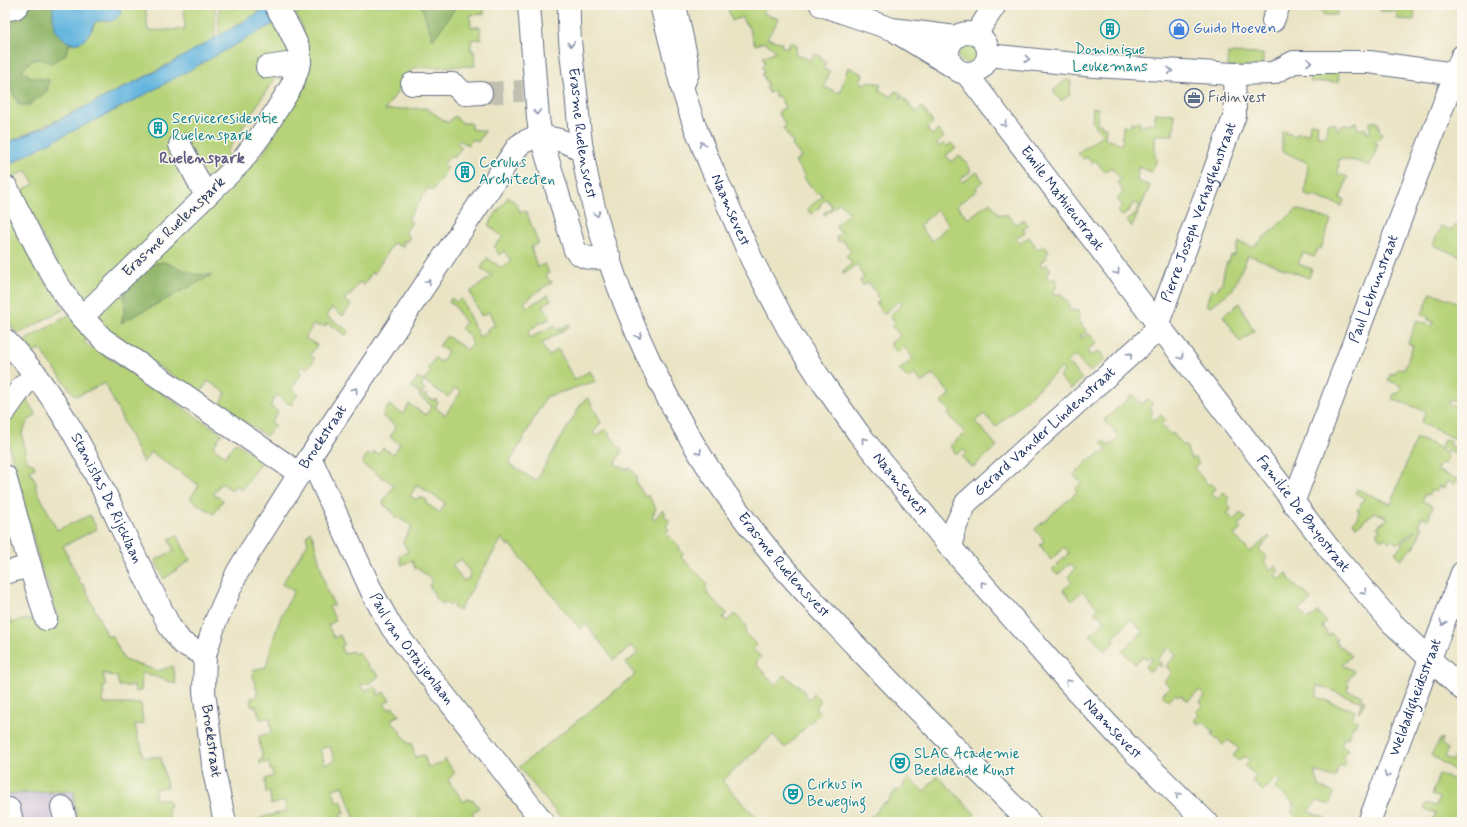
<svg xmlns="http://www.w3.org/2000/svg" width="1467" height="827" font-family="Mynerve,sans-serif">
  <rect width="100%" height="100%" fill="#fbf7ec"/>
  <filter id="ink" filterUnits="userSpaceOnUse"><feTurbulence type="fractalNoise" baseFrequency=".025" numOctaves="2"/><feDisplacementMap in="SourceGraphic" scale="8" xChannelSelector="R" yChannelSelector="G"/><feConvolveMatrix kernelMatrix="1 2 1 2 8 2 1 2 1" color-interpolation-filters="sRGB"/></filter>
  <filter id="wash" filterUnits="userSpaceOnUse"><feTurbulence type="fractalNoise" baseFrequency=".012" numOctaves="4" result="noise"/><feDisplacementMap in="SourceGraphic" scale="16" xChannelSelector="R" yChannelSelector="G"/><feGaussianBlur stdDeviation="0.9" result="paint"/><feColorMatrix in="noise" values="0 0 0 0 0 0 0 0 0 0 0 0 0 0 0 0 0 1.4 0 .05"/><feComposite in="paint" operator="in"/></filter>
  <g filter="url(#wash)">
    <rect width="100%" height="100%" fill="#eae4c5"/>
    <polygon fill="#c9bfd7" points="74,791 74,806 78,822 5,822 5,794"/>
    <g fill="#b6d379" stroke="#68816c" fill-rule="evenodd">
      <path d="M119,5H145L148,31L185,29L184,5H215V39C147,77 76,112 5,144V77L19,105L31,77L22,70L32,60L65,55L70,43H79L92,30L95,22L101,20L109,22L121,13Z"/>
      <polygon points="219,5 264,5 267,8 219,36"/>
      <polygon points="310,5 484,5 484,14 470,15 471,27 480,27 481,39 471,40 471,51 474,51 475,66 413,68 385,110 426,108 448,123 454,116 463,123 471,123 471,129 485,131 478,142 473,139 468,145 459,140 457,143 462,147 454,158 450,156 443,165 448,168 433,190 428,188 408,219 412,222 405,233 410,237 406,242 403,240 401,242 404,244 402,247 393,243 374,274 372,272 364,285 359,282 350,296 348,295 344,300 351,305 343,316 332,308 326,316 349,331 346,335 327,323 325,327 322,325 320,327 314,324 305,338 317,345 310,355 315,359 307,369 303,366 299,370 302,373 291,389 298,394 291,405 276,395 270,406 278,412 271,423 275,425 266,436 219,405 226,393 208,381 200,394 106,331 100,319 103,308 232,185 264,152 308,80 308,47 300,22 296,14"/>
      <path d="M727,5L768,6L763,13L779,19L767,38L782,43L781,46L788,48L790,42L797,45L795,54L811,60L814,54L822,57L821,60L826,62L823,69L830,71L824,87L840,93L848,67C854,69 857,72 863,74L860,82L867,84L869,81L881,84L879,90L892,97L895,91L902,94L899,100L903,97L914,111L916,112L922,107L933,123L927,129L932,135L938,130L944,137L937,144L939,147L944,143L947,146L951,143L956,148L946,155L951,162L960,155L970,168V172L961,179L963,182L977,172L983,181L976,187L977,190L957,205L968,219L990,202L999,215L1002,214L1003,216L1007,214L1016,224L1024,219L1028,226L1023,229L1025,232L1016,238L1019,243L1029,237L1038,250L1044,245L1049,252L1045,255L1047,257L1040,263L1043,267L1047,264L1051,270L1046,274L1050,281L1055,278L1058,283L1056,285L1057,287L1052,292L1055,296L1060,293L1070,305L1068,307L1070,311L1073,309L1075,312L1077,310L1081,316L1078,319L1087,332L1080,336L1082,338L1088,334L1092,336L1097,343L1087,350L1091,356L1099,351L1105,359L1090,372L1075,355L1067,362L1082,379L1071,389L1059,377L1064,371L1061,368L996,427L984,414L975,421L997,446L972,468L962,457L966,453L963,449L957,455L950,446L965,433L948,414L950,412L941,402L950,394L933,374L922,383L914,374L908,379L899,370L913,358L904,347L898,353L890,344L900,335L891,326L895,322L890,315L902,304L899,301L884,314L876,304L880,300L876,296L877,294L868,282L863,286L860,281L864,278L857,264L844,274L842,272L852,263L846,256L851,251L842,240L839,242L836,238L841,233L835,226L849,213L840,202L825,215L823,214L832,207L826,199L820,204L821,206L811,214L807,209L823,196L819,192L817,194L803,177L805,176L795,162L801,157L792,145L793,143L783,128L786,126L778,112L785,107L779,96L776,97L774,91L769,93L766,87L768,86L762,74L765,72L762,66L765,64L763,57L776,51L765,42L755,45L747,23H744L742,17L732,21ZM937,210L949,225L932,241L919,226Z"/>
      <polygon points="1309,5 1351,5 1351,8 1337,9 1337,15 1323,15 1323,10 1309,10"/>
      <polygon points="1380,5 1429,5 1415,7 1414,20 1397,19 1397,11 1380,11"/>
      <polygon points="276,22 277,29 288,49 289,57 283,80 276,76 226,153 238,161 92,295 80,298 75,297 21,197 24,189 34,184 27,170 5,181 5,167 41,147 135,100"/>
      <circle cx="969" cy="53" r="11"/>
      <polygon points="1228,53 1263,54 1263,67 1228,67"/>
      <polygon points="1309,70 1338,70 1339,82 1310,82"/>
      <polygon points="1066,80 1071,81 1070,94 1061,101 1053,91"/>
      <polygon points="1093,108 1098,108 1097,122 1098,124 1102,125 1102,127 1106,127 1105,139 1122,144 1123,126 1131,126 1131,122 1140,123 1140,127 1145,127 1145,124 1155,123 1155,113 1174,114 1175,127 1173,128 1173,135 1155,135 1155,158 1157,159 1152,172 1138,167 1137,181 1150,186 1132,227 1127,221 1136,214 1140,205 1133,203 1130,209 1122,216 1118,211 1123,206 1117,199 1123,193 1121,190 1122,189 1117,182 1121,179 1111,167 1105,172 1095,160 1092,163 1087,157 1084,159 1078,153 1102,135 1092,121"/>
      <polygon points="1357,122 1357,129 1366,129 1366,133 1370,133 1370,122 1378,122 1377,125 1380,125 1379,131 1382,132 1382,135 1374,143 1378,144 1370,166 1355,161 1339,159 1338,174 1348,177 1340,198 1344,200 1342,206 1313,196 1311,197 1305,194 1308,163 1282,151 1282,132 1287,132 1287,134 1292,134 1292,136 1296,136 1297,133 1309,133 1310,123 1318,124 1317,136 1326,136 1327,123 1335,123 1337,126 1337,130 1340,130 1340,125 1352,125 1353,123"/>
      <path d="M508,197L516,203L520,212L523,210L524,212L526,211L538,243L531,247L537,267L545,264L549,273L546,274L549,281H551L552,283L544,287L524,302L527,307L548,295L551,300L543,305L551,318L538,324L528,332L530,338L555,325L558,330L569,324L570,326L541,344L549,356L558,349L574,380L590,371L596,381L546,397L509,464L536,481L583,401L588,398L601,422L593,433L596,436L605,429L622,450L615,464L627,470L629,467L632,471H633L637,477L636,482L645,497L648,495L656,509L652,517L655,519L662,510L665,512V517L670,521L666,526L669,529L666,533L680,547L679,548L683,554L681,557L708,584L705,587L708,590L706,592L727,613L723,618L727,621L735,614L747,626L744,629L747,631L745,633L757,645L752,649L761,657L756,662L758,664L757,665L775,685L785,675L795,684L799,685L809,699L814,694L821,701L815,708L820,713L785,748L773,735L722,781L756,817L758,822H564L519,767L635,675L626,663L638,653L631,646L614,660L586,624L580,629L510,544L508,546L502,538L459,611L453,608L454,605L451,603L450,606L444,602L443,604L434,597L435,596L429,585L433,580L417,568L415,569L412,560L402,565L399,556L408,552L403,542L412,526L397,517L396,519L392,510L390,511L388,507H385L383,502L394,485L362,464L367,454L372,456L374,452L378,454L383,448L393,454L400,444L390,437L396,426L382,416L389,405L403,414L409,404L426,415L432,406L419,396L420,393L411,387L418,377L424,381L431,371L428,368L435,358L441,362L448,352L439,346L447,336L467,350L472,343L469,335L461,329L465,323L454,305L449,303L451,298L457,302L461,298L479,337L488,332L487,329L495,325L489,312L481,316L470,292L492,276L481,268L487,258L502,268L511,261L504,251L499,255L494,246L503,237L488,225ZM424,381L448,397L455,388L461,392L445,415L435,407L438,402L435,399L434,401L427,397V395L425,394L424,396L421,394L425,389L421,386ZM417,485L445,503L440,513L426,503L427,500L419,497L417,500L410,496ZM461,559L470,573L469,578L463,581L452,565Z"/>
      <polygon points="5,203 64,309 18,334 5,319"/>
      <polygon points="1297,209 1331,220 1321,249 1318,248 1314,257 1303,253 1298,264 1312,269 1309,278 1248,255 1233,289 1210,307 1206,305 1211,289 1216,291 1222,282 1224,272 1227,262 1229,262 1231,255 1234,256 1239,242 1253,247"/>
      <polygon points="1462,220 1461,257 1433,245 1441,226 1451,230"/>
      <polygon points="1431,292 1462,304 1462,394 1459,393 1456,401 1458,403 1450,399 1448,404 1462,410 1462,423 1454,438 1421,423 1426,411 1392,399 1394,393 1398,394 1401,386 1388,380 1391,373 1395,374 1397,368 1404,370 1413,346 1408,343 1417,320 1432,326 1434,322 1428,320 1429,318 1422,314"/>
      <polygon points="1239,303 1254,331 1240,342 1231,329 1232,328 1223,316"/>
      <polygon points="69,315 92,337 84,340 87,345 99,351 222,434 213,447 226,456 235,442 262,460 242,490 235,485 232,490 221,483 213,494 223,500 214,514 190,499 199,485 151,452 143,463 105,383 77,396 74,395 40,349 34,353 24,341"/>
      <polygon points="24,395 36,415 28,421 22,433 26,459 34,465 35,468 30,471 37,485 35,486 57,530 90,515 97,529 63,546 81,584 83,584 108,637 112,635 124,660 158,671 173,666 176,684 142,672 141,691 135,692 134,686 119,686 117,677 103,673 106,686 103,687 104,695 102,695 104,704 141,704 143,724 135,725 139,743 141,743 143,757 161,757 167,787 155,789 156,799 168,799 170,809 168,810 170,822 78,822 74,806 74,791 5,794 5,620 10,619 11,623 26,619 47,622 49,618 57,616 46,580 44,579 5,431 8,421"/>
      <polygon points="1133,395 1141,404 1148,399 1153,404 1149,407 1153,412 1150,415 1154,420 1161,415 1165,420 1161,424 1171,435 1173,433 1183,446 1185,444 1188,450 1188,453 1192,459 1194,457 1199,463 1194,468 1208,485 1211,483 1215,489 1211,492 1216,499 1224,492 1229,498 1228,503 1231,510 1227,513 1233,520 1241,513 1246,518 1238,525 1241,529 1234,535 1250,552 1269,536 1270,538 1259,549 1267,558 1264,562 1271,570 1275,566 1279,571 1275,575 1279,580 1287,573 1289,576 1288,577 1301,592 1303,590 1311,600 1300,610 1308,620 1318,612 1326,622 1322,626 1329,636 1332,634 1337,639 1335,641 1340,647 1342,646 1351,656 1342,665 1354,671 1347,682 1349,684 1347,689 1348,691 1362,695 1361,699 1365,701 1359,713 1358,712 1362,702 1317,685 1317,697 1355,711 1352,718 1357,721 1355,726 1353,725 1348,738 1344,737 1341,746 1348,749 1343,758 1345,762 1343,767 1339,765 1335,779 1314,771 1320,787 1334,793 1329,805 1317,801 1308,811 1325,818 1323,822 1303,822 1301,819 1299,820 1291,812 1294,808 1293,806 1294,804 1283,794 1282,794 1275,788 1280,782 1276,778 1263,791 1252,781 1256,776 1245,766 1250,760 1247,757 1243,757 1239,761 1233,756 1239,749 1228,740 1223,745 1212,734 1214,732 1203,722 1200,725 1194,720 1199,715 1196,712 1203,705 1200,702 1205,696 1199,691 1187,701 1180,695 1178,696 1175,694 1168,701 1162,695 1170,687 1164,681 1172,673 1166,666 1176,655 1169,647 1157,660 1162,664 1160,667 1157,664 1150,672 1145,667 1152,659 1150,656 1147,659 1143,656 1135,664 1122,651 1143,632 1131,619 1113,638 1116,641 1105,651 1090,634 1105,621 1099,614 1097,616 1094,612 1098,608 1082,591 1072,601 1063,590 1072,581 1068,576 1075,569 1070,564 1057,575 1052,570 1069,553 1064,547 1051,560 1040,545 1044,541 1035,529 1077,492 1075,489 1081,483 1074,475 1091,458 1093,459 1100,453 1101,455 1107,450 1101,443 1104,441 1109,446 1119,437 1104,420"/>
      <polygon points="1416,438 1441,448 1444,439 1451,441 1449,445 1462,452 1462,456 1441,448 1440,450 1447,453 1446,456 1448,457 1445,464 1440,463 1437,471 1457,479 1455,484 1447,481 1444,488 1439,486 1436,492 1431,490 1429,495 1425,494 1422,501 1433,506 1428,519 1422,517 1418,525 1422,527 1415,546 1400,559 1395,552 1402,546 1401,543 1415,532 1415,530 1397,544 1393,539 1389,542 1385,538 1382,540 1376,533 1380,530 1377,527 1388,518 1375,512 1356,527 1353,522 1359,517 1357,515 1360,513 1357,510 1361,507 1360,506 1364,498 1355,493 1357,489 1391,504"/>
      <path d="M310,531L313,537L327,591L334,605L329,607L336,621L328,625L334,638L340,635L344,644L341,647L344,654L352,651L354,654L358,652L372,671L374,670L379,676L370,683L360,685L365,690L372,688L374,686L379,691L377,693L378,695L384,692L390,700L384,704L389,709L393,707L400,715L391,719L409,744L412,743L415,757L424,755L428,767L440,764L445,759L455,773L448,780L464,802L468,798L470,801L473,800L479,808L472,813L477,820L479,819L482,822H356L343,786L333,789L336,802L341,800L345,813L340,814L343,822H266L265,820L261,821L260,818L287,811L284,801L271,805L270,792L266,793L265,779L273,776L272,770H270L269,762L260,764V760L263,759L261,749H260L259,736L271,733L270,718L260,719L256,706H251V698L257,697V689H256L252,670L266,667L272,643L281,616L294,591L282,584L308,543L306,537ZM330,746L335,761L325,764L320,749Z"/>
      <polygon points="177,535 190,560 164,579 155,560 174,551 169,539"/>
      <polygon points="1441,738 1443,739 1441,744 1448,749 1444,757 1452,761 1458,753 1456,751 1459,747 1462,749 1462,775 1431,755"/>
      <polygon points="1439,774 1462,782 1462,822 1432,822 1436,813 1424,809 1426,803 1436,806 1439,798 1432,795"/>
      <path d="M938,776L975,814L967,822H864L870,816H873C877,812 879,807 883,803H886C891,799 892,795 896,790L899,791L904,786V783L909,778L923,792Z"/>
    </g>
    <g fill="#90b569" stroke="#567264">
      <path d="M25,5H53L56,32L70,43L65,55L51,63C36,56 33,59 22,70L31,77L49,80L47,91L29,105H19L5,77V19Z"/>
      <polygon points="421,5 457,5 433,40"/>
      <polygon points="164,262 194,274 212,275 121,323 125,310 124,295 129,284 150,264"/>
    </g>
    <g fill="#63b5df" stroke="#3f729e">
      <path d="M53,5H119L121,13C111,26 108,18 95,22C91,32 84,46 71,43C66,42 60,35 56,32L53,16Z"/>
      <polygon points="272,5 308,5 135,100 41,147 5,167 5,144 47,126 161,69"/>
    </g>
  </g>
  <g filter="url(#ink)">
    <g fill="none" stroke-linecap="round" stroke-linejoin="round">
      <polyline stroke="#c1c0b0" stroke-width="22" stroke-dasharray="22 11" stroke-linecap="butt" points="481,93 523,91"/>
      <defs>
        <g id="minor">
          <polyline points="275,5 288,26 299,49 300,62 292,85 263,132 241,162 82,317 103,339 300,474"/>
          <path d="M529,5L538,118L541,137L575,250C584,261 596,258 610,258"/>
          <polyline points="675,5 687,61 688,73 682,87"/>
          <polyline points="821,5 892,29 956,37"/>
          <polyline points="5,10 15,8 18,5"/>
          <polyline points="1273,21 1279,5"/>
          <circle cx="968" cy="53" r="20"/>
          <polyline points="898,33 955,68"/>
          <polyline points="976,34 995,5"/>
          <polyline points="988,55 1095,66 1234,74 1273,73 1294,62 1369,62 1462,75"/>
          <polyline points="267,67 300,62"/>
          <path id="s1" d="M966,73L1334,555L1392,623L1462,689"/>
          <polyline points="412,84 453,84 465,94 481,93"/>
          <polyline points="180,145 206,196"/>
          <path d="M7,188C29,232 50,279 82,317"/>
          <path id="s2" d="M5,340C58,394 91,463 123,531C138,563 154,595 170,627L182,643L205,655"/>
          <polyline points="5,411 23,386 36,374"/>
          <path id="s3" d="M310,457L373,594L392,628L543,822"/>
          <polyline points="5,476 30,566 46,619"/>
          <path id="s4" d="M1293,503L1462,56"/>
          <path id="s5" d="M952,549L953,532L966,503L1150,337L1157,326L1235,115L1234,74"/>
          <polyline points="5,573 30,566"/>
          <polyline points="62,807 66,822"/>
          <polyline points="9,809 12,822"/>
          <path id="s6" d="M225,822L214,772L204,691L205,655L215,623L237,573L249,553L310,457L518,146C538,130 562,139 582,150"/>
          <path id="s7" d="M1369,822L1462,573"/>
        </g>
        <g id="major">
          <path id="s8" d="M569,5C568,34 572,64 576,92C578,112 579,131 582,150C605,290 677,439 767,548C794,582 825,613 855,645C912,705 971,763 1029,822"/>
          <path id="s9" d="M661,5L682,87L694,124L710,164L752,260L791,334L823,383L859,434L952,549L1072,686L1128,746L1206,822"/>
        </g>
      </defs>
      <use href="#minor" stroke="#636e82" stroke-width="24"/>
      <use href="#major" stroke="#636e82" stroke-width="24"/>
      <use href="#minor" stroke="#fff" stroke-width="22"/>
      <use href="#major" stroke="#fff" stroke-width="22"/>
    </g>
    <defs><path id="oneway-chevron" d="M-2-3.5L2.5 0L-2 3.5" fill="none" stroke-width="1.6" stroke-linecap="round" stroke-linejoin="round"/></defs>
    <g stroke="#8d97ae">
      <use href="#oneway-chevron" transform="translate(571 44) rotate(85)"/>
      <use href="#oneway-chevron" transform="translate(1027 59) rotate(6)"/>
      <use href="#oneway-chevron" transform="translate(1309 62)"/>
      <use href="#oneway-chevron" transform="translate(1170 71) rotate(3)"/>
      <use href="#oneway-chevron" transform="translate(537 112) rotate(86)"/>
      <use href="#oneway-chevron" transform="translate(1004 124) rotate(53)"/>
      <use href="#oneway-chevron" transform="translate(702 144) rotate(-111)"/>
      <use href="#oneway-chevron" transform="translate(597 214) rotate(74)"/>
      <use href="#oneway-chevron" transform="translate(1117 272) rotate(53)"/>
      <use href="#oneway-chevron" transform="translate(428 282) rotate(-56)"/>
      <use href="#oneway-chevron" transform="translate(639 336) rotate(67)"/>
      <use href="#oneway-chevron" transform="translate(1130 355) rotate(-42)"/>
      <use href="#oneway-chevron" transform="translate(1181 357) rotate(53)"/>
      <use href="#oneway-chevron" transform="translate(355 390) rotate(-56)"/>
      <use href="#oneway-chevron" transform="translate(864 440) rotate(-129)"/>
      <use href="#oneway-chevron" transform="translate(699 452) rotate(59)"/>
      <use href="#oneway-chevron" transform="translate(983 584) rotate(-131)"/>
      <use href="#oneway-chevron" transform="translate(1364 592) rotate(48)"/>
      <use href="#oneway-chevron" transform="translate(1443 623) rotate(110)"/>
      <use href="#oneway-chevron" transform="translate(1068 682) rotate(-131)"/>
      <use href="#oneway-chevron" transform="translate(1387 775) rotate(111)"/>
      <use href="#oneway-chevron" transform="translate(1178 795) rotate(-136)"/>
    </g>
  </g>
  <defs>
    <symbol id="building-ring" viewBox="-11 -11 22 22"><circle r="9.5" fill="#fbf7ec" stroke="#0f9aa8" stroke-width="1.5"/><path d="M-4-6H4V6H1V3H-1V6H-4ZM-2.5-4.3h1.7v1.8h-1.7ZM.8-4.3h1.7v1.8H.8ZM-2.5-1h1.7V.8h-1.7ZM.8-1h1.7V.8H.8Z" fill="#0f9aa8"/></symbol>
    <symbol id="shop-ring" viewBox="-11 -11 22 22"><circle r="9.5" fill="#fbf7ec" stroke="#3f7fe0" stroke-width="1.5"/><path d="M-5-2.5h2.3a2.7 3.5 0 0 1 5.4 0H5L5.5 6h-11ZM-1.5-2.5h3a1.5 2.3 0 0 0-3 0Z" fill="#3f7fe0"/></symbol>
    <symbol id="office-ring" viewBox="-11 -11 22 22"><circle r="9.5" fill="#fbf7ec" stroke="#5c6f8a" stroke-width="1.5"/><path d="M-6-3h4V-5.5h4V-3h4V5H-6ZM-1-4.5V-3h2v-1.5ZM-6 0V1H6V0Z" fill="#5c6f8a"/></symbol>
    <symbol id="theatre-ring" viewBox="-11 -11 22 22"><circle r="9.5" fill="#fbf7ec" stroke="#0f9aa8" stroke-width="1.5"/><path d="M-5-5.5Q0-4 5-5.5V0Q5 5 0 6Q-5 5-5 0ZM-3.3-2.5H-1v1.5H-3.3ZM1-2.5H3.3v1.5H1ZM-2.8 1Q0 5.5 2.8 1Z" fill="#0f9aa8"/></symbol>
  </defs>
  <g fill-rule="evenodd">
    <use href="#building-ring" x="1099" y="18" width="22" height="22"/>
    <use href="#shop-ring" x="1168" y="18" width="22" height="22"/>
    <use href="#office-ring" x="1183" y="87" width="22" height="22"/>
    <use href="#building-ring" x="147" y="117" width="22" height="22"/>
    <use href="#building-ring" x="454" y="161" width="22" height="22"/>
    <use href="#theatre-ring" x="889" y="752" width="22" height="22"/>
    <use href="#theatre-ring" x="782" y="783" width="22" height="22"/>
  </g>
  <g text-anchor="middle" dominant-baseline="central" stroke-width="3" stroke-linejoin="round" paint-order="stroke">
    <g font-size="15" fill="#366cbe" stroke="#fbf7ec" text-anchor="start">
      <text x="1193" y="29">Guido Hoeven</text>
    </g>
    <g font-size="15" fill="#0d838f" stroke="#fbf7ec" text-anchor="start">
      <text x="1110" y="50" text-anchor="middle">Dominique<tspan x="1110" dy="17">Leukemans</tspan></text>
      <text x="172" y="119">Serviceresidentie<tspan x="172" dy="17">Ruelenspark</tspan></text>
      <text x="479" y="163">Cerulus<tspan x="479" dy="17">Architecten</tspan></text>
      <text x="914" y="754">SLAC Academie<tspan x="914" dy="17">Beeldende Kunst</tspan></text>
      <text x="807" y="785">Cirkus in<tspan x="807" dy="17">Beweging</tspan></text>
    </g>
    <g font-size="15" fill="#4e5e75" stroke="#fbf7ec" text-anchor="start">
      <text x="1208" y="98">Fidinvest</text>
    </g>
    <g font-size="15" fill="#1b2f5e" stroke="#fbf7ec">
      <text stroke="none"><textPath href="#s8" startOffset="129">Erasme Ruelensvest</textPath></text>
      <text stroke="none"><textPath href="#s1" startOffset="158">Emile Mathieustraat</textPath></text>
      <text stroke="none"><textPath href="#s9" startOffset="217">Naamsevest</textPath></text>
      <text stroke="none"><textPath href="#s5" startOffset="431">Pierre Joseph Verhaghenstraat</textPath></text>
      <text transform="translate(174 227) rotate(-44)">Erasme Ruelenspark</text>
      <text stroke="none"><textPath href="#s4" startOffset="229">Paul Lebrunstraat</textPath></text>
      <text stroke="none"><textPath href="#s5" startOffset="155">Gerard Vander Lindenstraat</textPath></text>
      <text stroke="none"><textPath href="#s6" startOffset="418">Broekstraat</textPath></text>
      <text stroke="none"><textPath href="#s9" startOffset="541">Naamsevest</textPath></text>
      <text stroke="none"><textPath href="#s2" startOffset="189">Stanislas De Rijcklaan</textPath></text>
      <text stroke="none"><textPath href="#s1" startOffset="555">Familie De Bayostraat</textPath></text>
      <text stroke="none"><textPath href="#s8" startOffset="613">Erasme Ruelensvest</textPath></text>
      <text stroke="none"><textPath href="#s3" startOffset="218">Paul van Ostaijenlaan</textPath></text>
      <text stroke="none"><textPath href="#s7" startOffset="133">Weldadigheidsstraat</textPath></text>
      <text stroke="none"><textPath href="#s9" startOffset="865">Naamsevest</textPath></text>
      <text transform="translate(211 741) rotate(82)">Broekstraat</text>
    </g>
    <g font-size="16" font-weight="bold" fill="#5e5c87" stroke="#fbf7ec">
      <text x="202" y="158">Ruelenspark</text>
    </g>
  </g>
  <rect width="1467" height="827" fill="none" stroke="#fbf7ec" stroke-width="20"/>
</svg>
